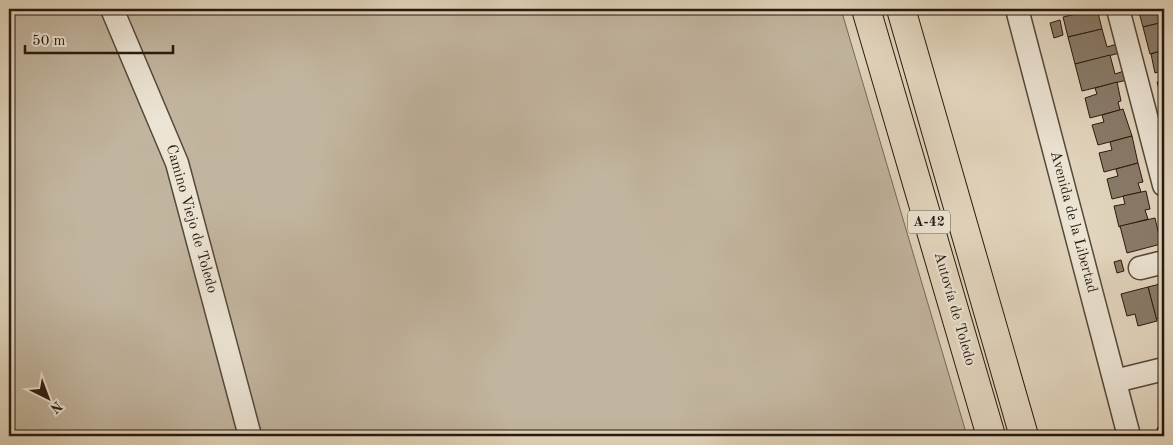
<svg xmlns="http://www.w3.org/2000/svg" width="1173" height="445" font-family="'Old Standard TT',serif">
  <rect width="100%" height="100%" fill="#e2d5bd"/>
  <filter id="stains"><feTurbulence type="fractalNoise" baseFrequency=".004" numOctaves="4"/><feColorMatrix values="0 0 0 0 .2 0 0 0 0 .09 0 0 0 0 .02 0 0 0 .5 -.17"/></filter>
  <radialGradient id="worn" r=".72"><stop offset=".6" stop-color="#630" stop-opacity="0"/><stop offset="1" stop-color="#630" stop-opacity=".3"/></radialGradient>
  <polygon fill="#c2b59f" stroke="#756857" points="9,9 841,9 967,436 9,436"/>
  <g fill="#897b69" stroke="#281a0f">
    <polygon points="1075,9 1097,9 1102,29 1068,37 1063,17 1076,14"/>
    <polygon points="1138,9 1164,9 1164,22 1143,27"/>
    <polygon points="1060,20 1063,35 1054,38 1050,23"/>
    <polygon points="1164,22 1164,50 1150,54 1143,27"/>
    <polygon points="1102,29 1107,47 1117,44 1120,53 1075,64 1068,37"/>
    <polygon points="1164,50 1164,80 1161,71 1155,73 1151,54"/>
    <polygon points="1110,55 1115,74 1124,71 1127,80 1082,91 1075,64"/>
    <polygon points="1164,80 1164,99 1162,99 1157,82"/>
    <polygon points="1117,82 1121,101 1118,102 1120,110 1090,118 1085,98 1097,94 1095,88"/>
    <polygon points="1123,109 1132,136 1098,145 1092,125 1104,122 1102,115"/>
    <polygon points="1132,136 1138,163 1104,172 1099,153 1112,150 1110,142"/>
    <polygon points="1138,163 1143,182 1138,183 1141,192 1112,199 1107,179 1118,176 1116,169"/>
    <polygon points="1146,191 1150,209 1145,210 1148,219 1119,227 1114,206 1125,204 1123,196"/>
    <polygon points="1155,218 1161,244 1127,253 1120,226"/>
    <polygon points="1121,260 1124,271 1117,273 1114,262"/>
    <polygon points="1164,283 1164,317 1156,319 1148,287"/>
    <polygon points="1148,287 1157,321 1138,326 1135,314 1127,316 1121,294"/>
    <polygon points="1164,426 1164,436 1159,436 1157,428"/>
  </g>
  <g fill="none" stroke-linecap="round" stroke-linejoin="round">
    <defs>
      <g id="minor">
        <polyline points="112,9 177,163 250,436"/>
        <polyline points="1017,9 1129,436"/>
        <polyline points="1118,9 1164,185"/>
        <polyline points="1140,268 1164,262"/>
        <polyline points="1115,381 1164,369"/>
      </g>
      <g id="highway">
        <polyline points="866,9 991,436"/>
        <polyline points="901,9 1024,436"/>
      </g>
    </defs>
    <use href="#minor" stroke="#56493a" stroke-width="25"/>
    <use href="#highway" stroke="#281a0f" stroke-width="30"/>
    <use href="#minor" stroke="#ece4d4" stroke-width="22"/>
    <use href="#highway" stroke="#e2d5bd" stroke-width="28"/>
  </g>
  <g text-anchor="middle" dominant-baseline="central" stroke-width="4.5" stroke-linejoin="round" paint-order="stroke">
    <rect fill="#ece4d4" stroke="#63574a" stroke-width="1" x="908" y="210.5" width="42" height="23" rx="4"/>
    <g font-size="14" font-weight="bold" fill="#281a0f">
      <text x="929" y="222">A-42</text>
    </g>
    <g font-size="15" fill="#281a0f" stroke="#ece4d4">
      <text transform="translate(191 219) rotate(74)">Camino Viejo de Toledo</text>
      <text transform="translate(1073 222) rotate(75)">Avenida de la Libertad</text>
      <text transform="translate(954 309) rotate(74)">Autovía de Toledo</text>
    </g>
  </g>
  <rect width="1173" height="445" fill="none" stroke="#e2d5bd" stroke-width="30"/>
  <rect x="10" y="10" width="1153" height="425" fill="none" stroke="#281a0f" stroke-width="2.5"/>
  <rect x="15" y="15" width="1143" height="415" fill="none" stroke="#281a0f"/>
  <g transform="translate(48 398) rotate(138)" stroke="#ece4d4" stroke-width="4" paint-order="stroke">
  <path d="M0-4L9 19L0 12L-9 19Z" fill="#281a0f"/>
  <text y="-8" font-size="14" font-weight="bold" text-anchor="middle" fill="#281a0f">N</text>
  </g>
  <path d="M25 45v8h148v-8" fill="none" stroke="#281a0f" stroke-width="2.5"/>
  <text x="32" y="45" font-size="15" fill="#281a0f" stroke="#ece4d4" stroke-width="4" paint-order="stroke">50 m</text>
  <rect width="100%" height="100%" filter="url(#stains)"/>
  <rect width="100%" height="100%" fill="url(#worn)"/>
</svg>
